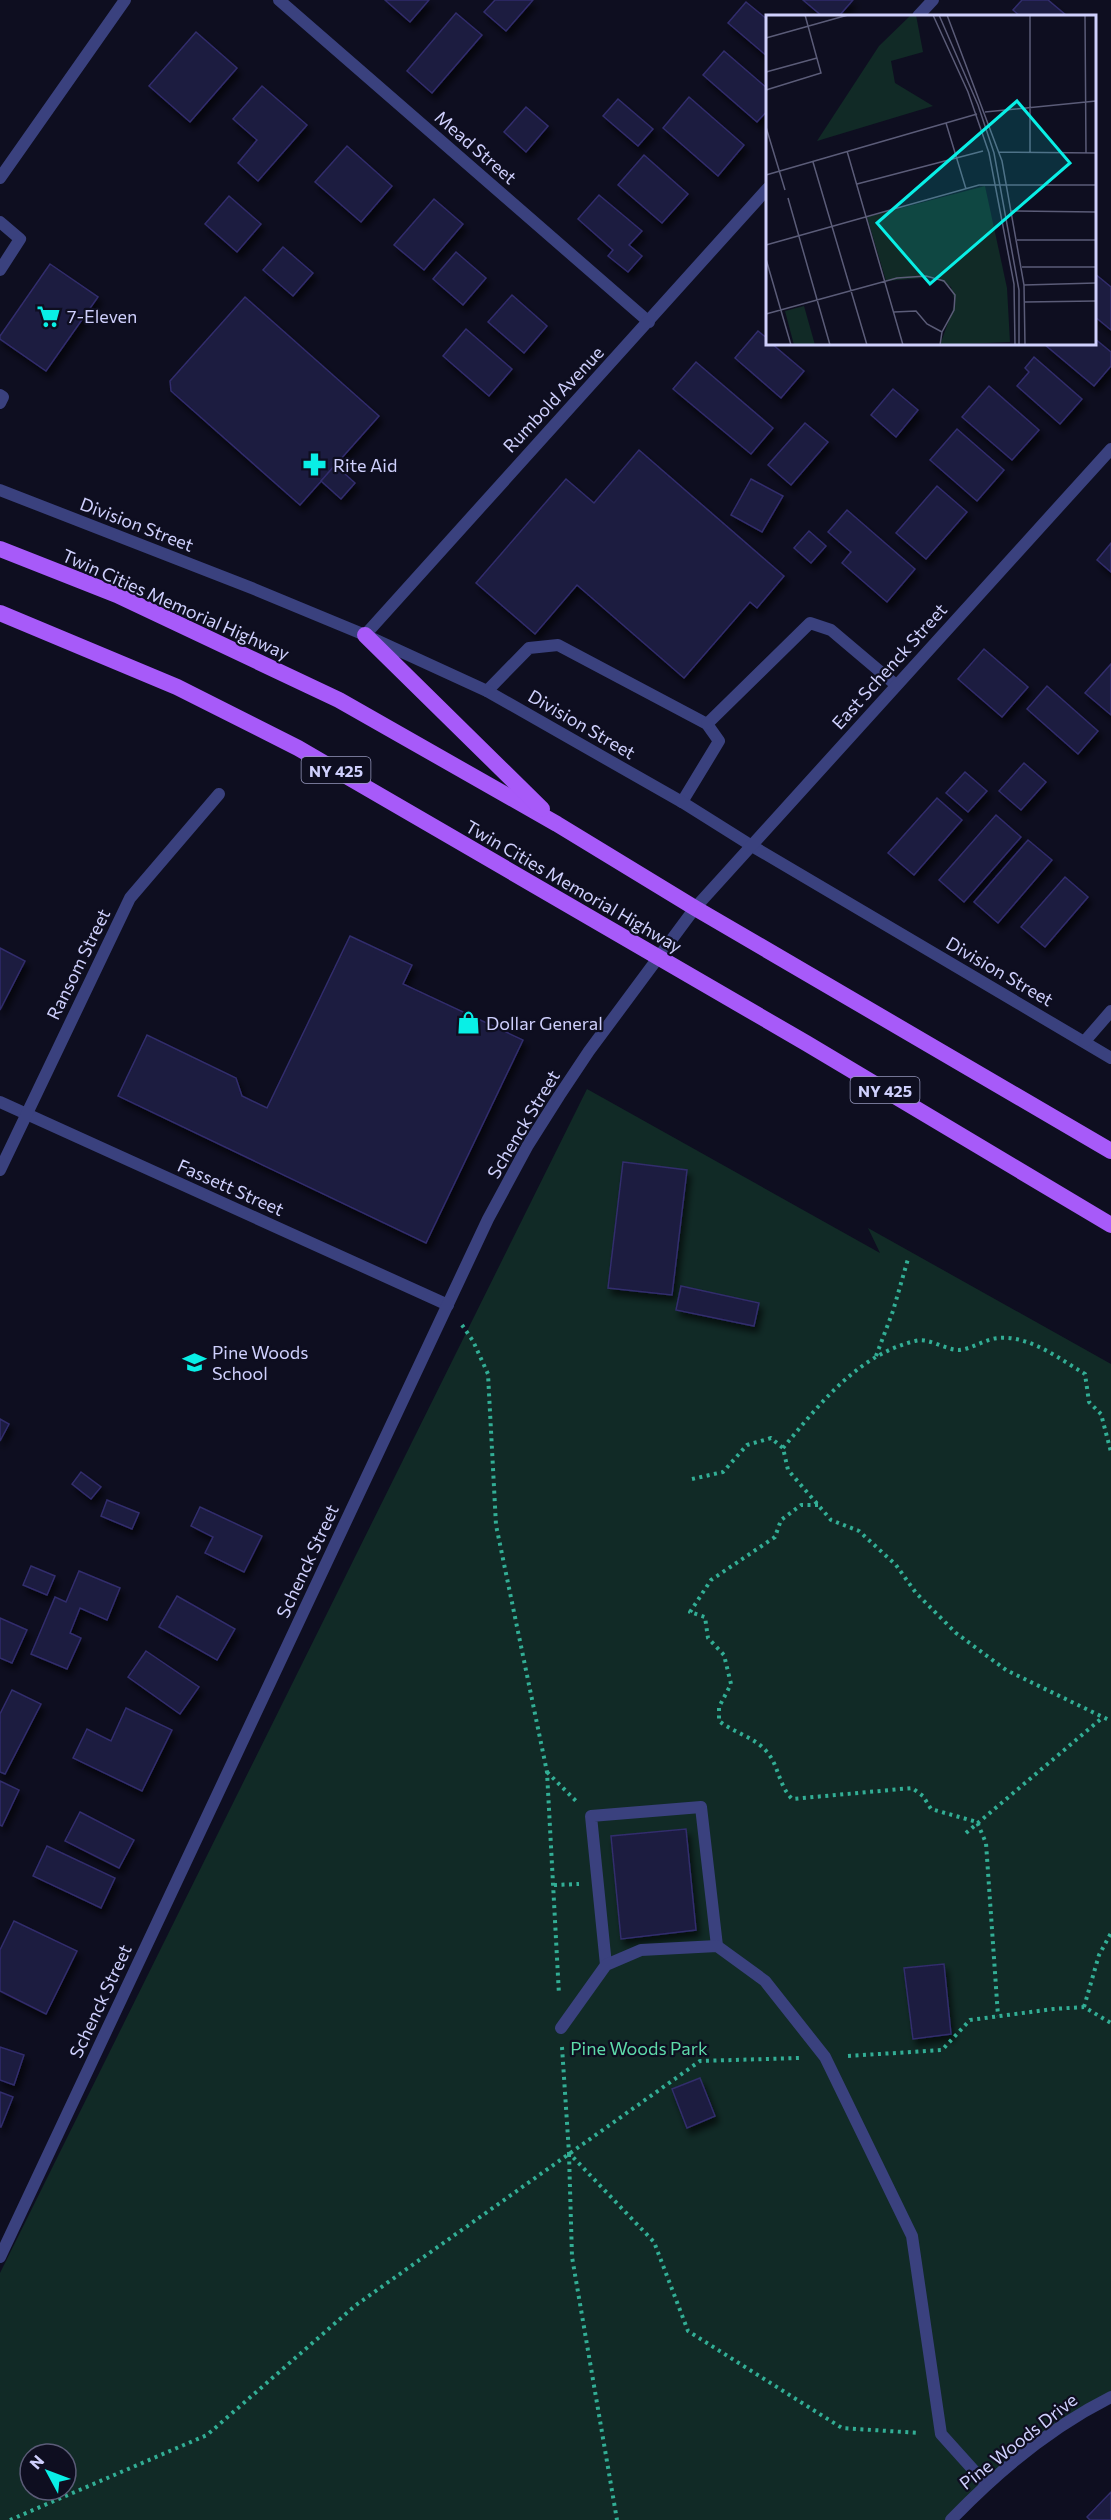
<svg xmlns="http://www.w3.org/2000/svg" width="1111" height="2520" font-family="Commissioner,sans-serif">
  <defs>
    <filter id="shadow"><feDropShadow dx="3.5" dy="6" stdDeviation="3" flood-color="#0009"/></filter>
  </defs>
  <rect width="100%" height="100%" fill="#0e0e20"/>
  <path fill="#112a26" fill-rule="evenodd" d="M587,1089L880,1253L868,1228L1111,1364V2397L1080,2412L951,2520H0V2273ZM30,2454H66V2490H30Z"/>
  <g fill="#1d1a40" stroke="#312d6c" stroke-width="1.5" filter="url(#shadow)">
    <polygon points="385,0 429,0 410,22"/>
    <polygon points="495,0 533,0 506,31 484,12"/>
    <polygon points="803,0 853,0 839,16 822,16"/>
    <polygon points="1022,0 1048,0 1067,16 1020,16 1013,10"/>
    <polygon points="746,2 768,20 768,57 728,23"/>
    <polygon points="456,13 482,35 432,93 407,71"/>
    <polygon points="196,32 237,68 190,122 149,86"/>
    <polygon points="724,51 768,89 768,110 757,122 703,75"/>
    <polygon points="262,86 307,125 258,181 238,163 257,140 233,119"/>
    <polygon points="689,97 744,145 718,176 663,128"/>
    <polygon points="618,99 653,129 638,146 603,116"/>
    <polygon points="526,107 548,126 526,152 504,132"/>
    <polygon points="347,146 392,186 361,222 315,182"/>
    <polygon points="644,155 688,194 662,223 618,185"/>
    <polygon points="599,195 642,231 629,245 642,256 628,272 608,256 613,250 578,219"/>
    <polygon points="229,196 261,224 237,252 205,224"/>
    <polygon points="434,199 463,224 424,270 394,245"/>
    <polygon points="283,247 313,273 293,296 263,270"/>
    <polygon points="456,252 486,278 463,305 433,279"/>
    <polygon points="50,264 98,297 46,371 0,339 0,336"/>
    <polygon points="1094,273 1111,287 1111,330 1094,316"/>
    <polygon points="512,295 547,326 524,353 488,322"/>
    <polygon points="245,297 379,416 300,505 171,391 170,381"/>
    <polygon points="466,329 512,369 489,396 443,356"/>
    <polygon points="758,331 768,339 768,344 772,344 804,371 781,398 735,358"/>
    <polygon points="1094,338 1111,352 1111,366 1094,386 1044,344 1094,344"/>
    <polygon points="1034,357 1082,399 1060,424 1017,386 1029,372 1025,368"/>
    <polygon points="696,362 773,428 751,454 673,389"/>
    <polygon points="989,386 1039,430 1012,460 962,417"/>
    <polygon points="893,389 918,410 896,437 871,415"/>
    <polygon points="805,423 828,442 791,485 768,465"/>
    <polygon points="957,429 1004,470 977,501 930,460"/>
    <polygon points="639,450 784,576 757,608 750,602 684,678 577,585 535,634 476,583 566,479 594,503"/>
    <polygon points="335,465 355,483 341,499 321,481"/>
    <polygon points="751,479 783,496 762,532 731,515"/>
    <polygon points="937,486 967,512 926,559 896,533"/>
    <polygon points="847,510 915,569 887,602 842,563 851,552 828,532"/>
    <polygon points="809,531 826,546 811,563 794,548"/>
    <polygon points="1111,543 1111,572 1097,560"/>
    <polygon points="984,649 1028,687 1002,717 958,679"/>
    <polygon points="1111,664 1111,715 1085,693"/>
    <polygon points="1047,686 1098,731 1078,754 1027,709"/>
    <polygon points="1024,763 1046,782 1021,810 999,791"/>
    <polygon points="965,772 987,791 968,812 946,793"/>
    <polygon points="937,798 962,820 914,875 888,853"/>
    <polygon points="996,815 1021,837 964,902 939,880"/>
    <polygon points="1028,840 1052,860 998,923 974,902"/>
    <polygon points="1065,877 1088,897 1045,947 1021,927"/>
    <polygon points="350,936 412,965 403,984 523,1040 426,1243 118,1096 147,1035 236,1078 242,1096 267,1108"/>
    <polygon points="0,948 25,961 0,1010"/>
    <polygon points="623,1162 687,1170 672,1295 608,1288"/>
    <polygon points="681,1286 759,1303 754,1326 676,1310"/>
    <polygon points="0,1419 9,1424 0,1441"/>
    <polygon points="81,1472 101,1487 91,1499 72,1484"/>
    <polygon points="107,1500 139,1513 132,1529 101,1516"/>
    <polygon points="200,1507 262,1536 244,1572 205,1553 213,1537 191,1526"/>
    <polygon points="31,1566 55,1576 47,1595 23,1585"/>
    <polygon points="79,1571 120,1588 107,1620 80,1608 70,1633 81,1638 67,1669 31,1654 55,1597 66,1602"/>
    <polygon points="177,1596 235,1629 217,1660 159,1627"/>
    <polygon points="0,1618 27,1630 12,1663 0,1658"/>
    <polygon points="146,1651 199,1687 180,1714 128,1677"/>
    <polygon points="12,1690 41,1704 5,1774 0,1772 0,1714"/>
    <polygon points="126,1708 172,1730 142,1791 73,1758 87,1729 111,1741"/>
    <polygon points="0,1781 19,1790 2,1826 0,1825"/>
    <polygon points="80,1812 134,1840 119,1868 65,1841"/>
    <polygon points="686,1829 696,1930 621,1939 611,1836"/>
    <polygon points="47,1846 115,1878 101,1908 33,1876"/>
    <polygon points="14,1921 77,1951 46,2014 0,1991 0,1950"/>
    <polygon points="944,1964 951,2034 913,2039 904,1968"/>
    <polygon points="0,2047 24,2055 14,2085 0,2080"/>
    <polygon points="700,2078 715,2116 687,2128 672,2089"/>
    <polygon points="0,2092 13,2097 1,2127 0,2127"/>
    <polygon points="1111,2492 1111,2520 1090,2520 1087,2517"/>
  </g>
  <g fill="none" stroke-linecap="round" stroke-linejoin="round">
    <g stroke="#32ae95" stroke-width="4" stroke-dasharray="3 4.5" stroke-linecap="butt">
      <polyline points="462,1325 473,1341 488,1374 496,1525 547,1772 559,1995"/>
      <polyline points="876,1356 893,1311 908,1259"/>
      <path d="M783,1448C819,1405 857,1355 915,1341C929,1337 945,1350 959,1350C972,1349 985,1339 998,1338C1029,1335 1060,1359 1085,1374L1089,1402L1101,1414L1111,1452"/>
      <polyline points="692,1479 723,1472 747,1445 771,1438 783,1448 788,1470 831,1520 859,1531 896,1565 916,1593 956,1633 1006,1670 1111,1721"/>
      <path d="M818,1505H801L781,1520L775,1537L711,1580L690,1612L705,1617L708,1638L724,1655L731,1684L719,1707V1721C734,1733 755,1737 767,1752C779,1766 778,1784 792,1799L912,1788L923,1796L931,1809L977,1822L986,1843L998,2016"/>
      <polyline points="547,1772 578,1803"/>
      <polyline points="966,1833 1102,1718"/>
      <polyline points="554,1885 579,1884"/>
      <polyline points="1084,2007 1099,1955 1111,1933"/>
      <polyline points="562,2047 569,2153 654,2242 688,2331 842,2428 919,2433"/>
      <polyline points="848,2056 942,2050 970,2020 1053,2009 1084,2007 1111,2023"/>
      <polyline points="569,2154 572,2257 617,2520"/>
      <polyline points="10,2520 207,2435 356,2305 700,2061 799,2058"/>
    </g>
    <g stroke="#3a417e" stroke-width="12">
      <polyline points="0,222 20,239 0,270"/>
      <polyline points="0,395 3,397 0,403"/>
      <polyline points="487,691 529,648 558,645 707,724 719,741 682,802"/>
      <polyline points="707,724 810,623 831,630 896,685"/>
      <polyline points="606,1965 591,1816 701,1807 717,1946"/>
      <polyline points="561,2028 606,1965 641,1950 717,1946 765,1981 825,2057 912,2236 941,2434 986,2484"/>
    </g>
    <g stroke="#3a417e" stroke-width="12">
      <polyline points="279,0 649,322"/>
      <polyline points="918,16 933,0"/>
      <polyline points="0,490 254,589 365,635 487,691 682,802 752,846 1111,1058"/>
      <polyline points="365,635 768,188"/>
      <polyline points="1085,1041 1111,1011"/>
      <polyline points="0,1102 448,1305"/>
      <polyline points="0,1170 130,898 219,794"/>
      <polyline points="0,2257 488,1219 528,1145 559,1096 589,1051 695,908 1111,449"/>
      <path d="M951,2520C997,2472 1051,2427 1111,2397"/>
    </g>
    <polyline stroke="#3a417e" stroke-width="12" points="0,178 125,0"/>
    <g stroke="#a75af9" stroke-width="16">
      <polyline points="0,549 117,595 339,700 557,824 695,908 1111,1151"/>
      <polyline points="0,613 177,687 298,748 806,1043 1111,1225"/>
      <polyline points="365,635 542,809"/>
    </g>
  </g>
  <defs>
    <symbol id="supermarket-bare" viewBox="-9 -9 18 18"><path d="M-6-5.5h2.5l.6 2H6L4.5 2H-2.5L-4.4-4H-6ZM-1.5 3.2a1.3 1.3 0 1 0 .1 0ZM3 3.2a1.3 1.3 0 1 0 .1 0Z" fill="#09efe6" stroke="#0e0e20" stroke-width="2.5" paint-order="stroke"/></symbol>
    <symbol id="pharmacy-bare" viewBox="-9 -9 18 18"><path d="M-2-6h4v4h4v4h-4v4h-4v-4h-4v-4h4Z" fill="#09efe6" stroke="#0e0e20" stroke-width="2.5" paint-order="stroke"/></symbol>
    <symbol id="shop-bare" viewBox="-9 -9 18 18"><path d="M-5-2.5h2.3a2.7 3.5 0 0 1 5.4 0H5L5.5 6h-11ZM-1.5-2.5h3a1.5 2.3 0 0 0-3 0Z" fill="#09efe6" stroke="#0e0e20" stroke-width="2.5" paint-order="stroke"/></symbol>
    <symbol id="school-bare" viewBox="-9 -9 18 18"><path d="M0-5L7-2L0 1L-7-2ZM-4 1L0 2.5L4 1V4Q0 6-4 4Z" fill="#09efe6" stroke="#0e0e20" stroke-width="2.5" paint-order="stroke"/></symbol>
  </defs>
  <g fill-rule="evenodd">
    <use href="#supermarket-bare" x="32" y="300" width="33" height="33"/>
    <use href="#pharmacy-bare" x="298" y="448" width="33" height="33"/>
    <use href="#shop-bare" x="452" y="1006" width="33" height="33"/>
    <use href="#school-bare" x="178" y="1346" width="33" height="33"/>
  </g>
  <g text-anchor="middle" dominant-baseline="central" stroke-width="4.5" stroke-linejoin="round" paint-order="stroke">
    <g fill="#0e0e20" stroke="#9596bb" stroke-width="1.5">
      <rect x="301.5" y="757" width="69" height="26" rx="4.5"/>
      <rect x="850.5" y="1077" width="69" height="26" rx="4.5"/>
    </g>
    <g font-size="16" font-weight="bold" fill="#cfd0fd">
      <text x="336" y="770">NY 425</text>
      <text x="885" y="1090">NY 425</text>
    </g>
    <g font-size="18" fill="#cfd0fd" stroke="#0e0e20">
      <text transform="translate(476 147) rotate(41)">Mead Street</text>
      <text transform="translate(553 399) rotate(-47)">Rumbold Avenue</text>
      <text transform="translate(137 524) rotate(21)">Division Street</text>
      <text transform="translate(176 604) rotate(24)">Twin Cities Memorial Highway</text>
      <text transform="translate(889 666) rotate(-48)">East Schenck Street</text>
      <text transform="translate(582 724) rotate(30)">Division Street</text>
      <text transform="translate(574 886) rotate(30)">Twin Cities Memorial Highway</text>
      <text transform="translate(78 964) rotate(-64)">Ransom Street</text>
      <text transform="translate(1000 971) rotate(30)">Division Street</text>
      <text transform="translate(523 1124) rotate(-59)">Schenck Street</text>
      <text transform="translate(231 1187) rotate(24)">Fassett Street</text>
      <text transform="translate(307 1561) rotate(-65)">Schenck Street</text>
      <text transform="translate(100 2001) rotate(-65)">Schenck Street</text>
      <text transform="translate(1018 2441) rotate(-38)">Pine Woods Drive</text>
    </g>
    <g font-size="18" fill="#cfd0fd" stroke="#0e0e20" text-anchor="start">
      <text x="67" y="316">7-Eleven</text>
      <text x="333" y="465">Rite Aid</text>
      <text x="486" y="1023">Dollar General</text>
      <text x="212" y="1352">Pine Woods<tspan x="212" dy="21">School</tspan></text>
    </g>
    <g font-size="18" fill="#5edaaa" stroke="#0e0e20">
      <text x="639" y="2048">Pine Woods Park</text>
    </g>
  </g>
  <g transform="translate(766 15)">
    <rect width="330" height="330" fill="#0e0e20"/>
    <path d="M145,0H150L157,37L125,46L129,68L167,91L51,126L113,31ZM219,171L241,273L244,327L174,330L189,288L185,272L169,262L120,266L101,202ZM38,291L49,330H28L19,296Z" fill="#112a26"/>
    <path fill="none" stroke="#5b5c78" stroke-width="1.5" d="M167,0L202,77L223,138L248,269L249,330M173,0L212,90L228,138L253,275V330M181,0L236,146L258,270L259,330M264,0V137M319,0L320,138M0,23L82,0M0,57L51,43M0,75L55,58L39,0M219,97L330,86M180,108L200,174M0,112L19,175M81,136L137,330M233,137L330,138M47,147L101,330M0,160L211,99M91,169L217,136M22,183L64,330M245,196L330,197M251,225H330M0,230L213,170H330M0,244L25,330M256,252H330M258,270L330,268M259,287L330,286M128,297L150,296L161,309L176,317M0,299L131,263L160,261L178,266L189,280L188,295L176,317L174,330"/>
    <path fill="#09efe6" fill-opacity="0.15" stroke="#09efe6" stroke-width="3" d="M251,86L304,148L164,269L111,208Z"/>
    <rect width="330" height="330" fill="none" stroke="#cfd0fd" stroke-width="3"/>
  </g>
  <g transform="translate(48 2472) rotate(311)"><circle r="28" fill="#0e0e20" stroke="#5b5c78" stroke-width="1.5"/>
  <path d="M0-4.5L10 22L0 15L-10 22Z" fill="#09efe6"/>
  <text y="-9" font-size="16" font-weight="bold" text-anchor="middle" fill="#cfd0fd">N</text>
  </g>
</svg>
